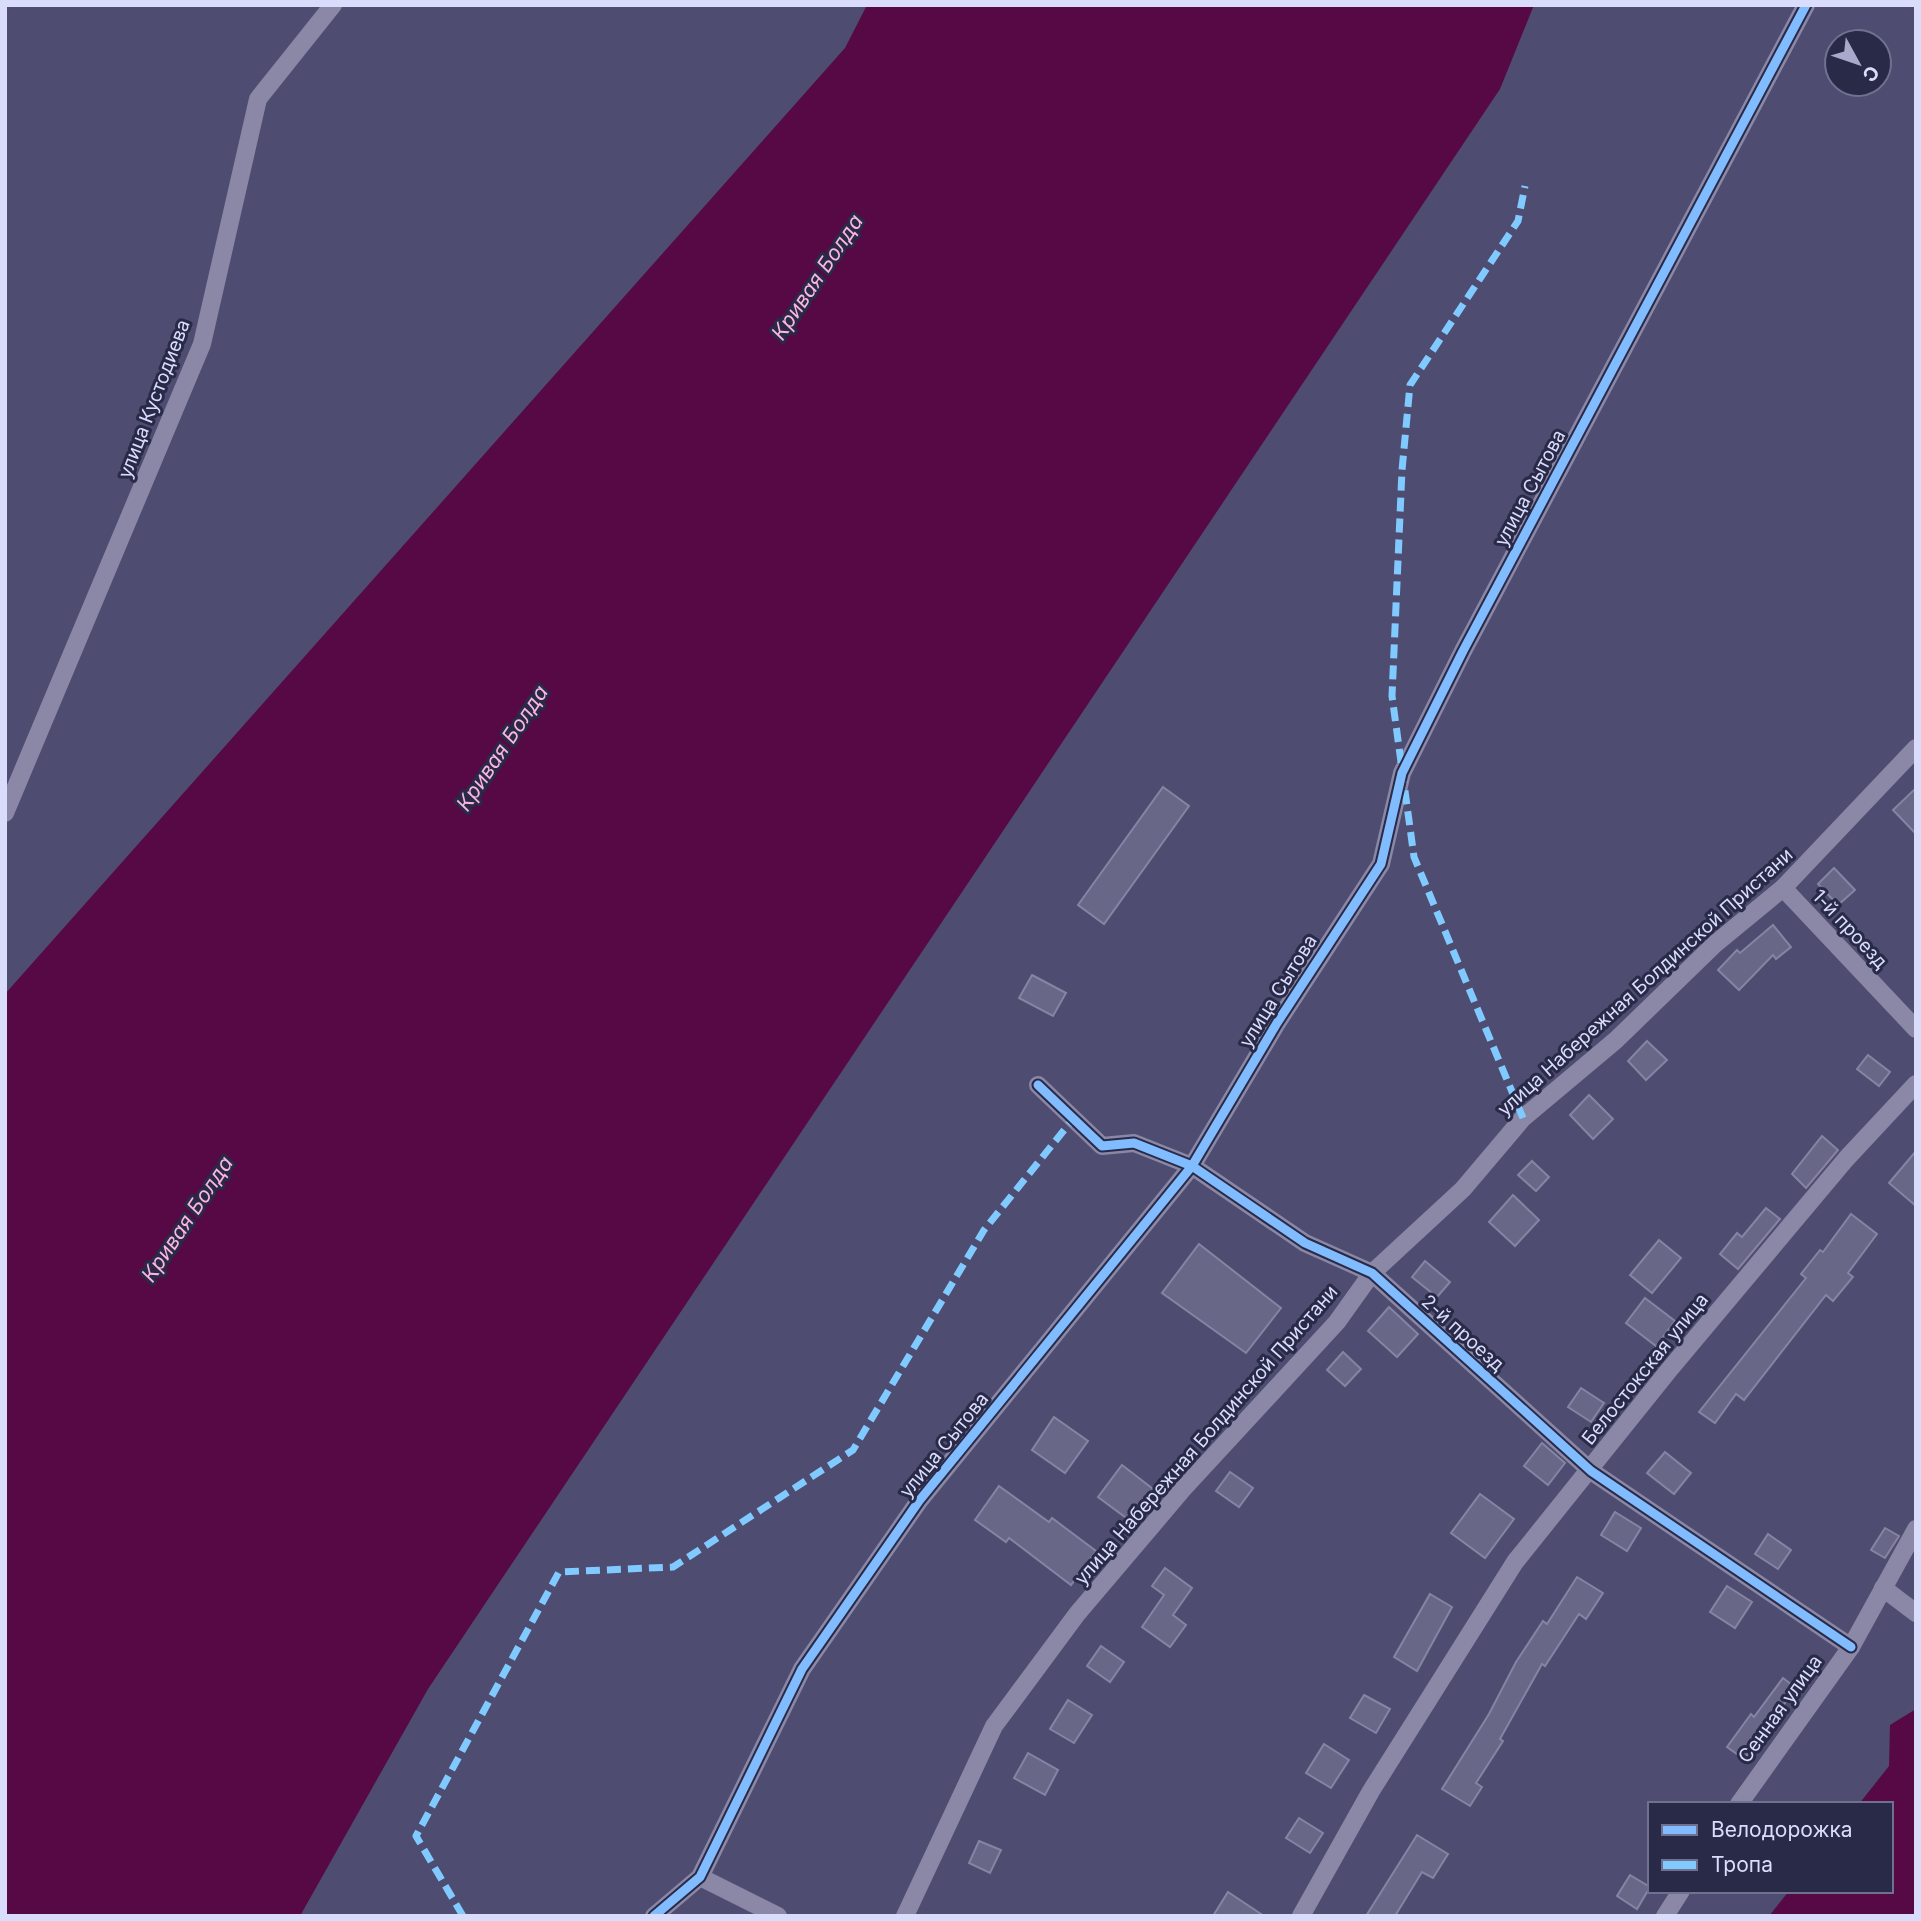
<svg xmlns="http://www.w3.org/2000/svg" width="1921" height="1921" font-family="Inter,sans-serif">
  <rect width="100%" height="100%" fill="#4e4c70"/>
  <g fill="#560945">
    <polygon points="867,5 1534,5 1500,89 428,1689 300,1916 5,1916 5,994 845,48"/>
    <polygon points="1916,1709 1916,1916 1769,1916 1789,1891 1891,1891 1891,1804 1859,1804 1889,1766 1890,1725"/>
  </g>
  <g fill="#686787" stroke="#8584a3" stroke-width="2">
    <polygon points="1163,787 1189,806 1104,924 1078,905"/>
    <polygon points="1916,788 1916,834 1893,810"/>
    <polygon points="1834,868 1855,890 1838,905 1818,884"/>
    <polygon points="1773,925 1791,947 1776,959 1773,955 1739,990 1718,970 1737,950 1740,953"/>
    <polygon points="1032,975 1066,993 1053,1016 1019,998"/>
    <polygon points="1647,1041 1667,1060 1646,1080 1628,1061"/>
    <polygon points="1868,1055 1890,1072 1879,1086 1857,1069"/>
    <polygon points="1589,1095 1613,1119 1593,1139 1570,1115"/>
    <polygon points="1822,1136 1838,1150 1806,1188 1792,1174"/>
    <polygon points="1916,1151 1916,1206 1889,1183"/>
    <polygon points="1532,1161 1549,1177 1536,1191 1518,1175"/>
    <polygon points="1513,1195 1539,1220 1515,1246 1489,1222"/>
    <polygon points="1766,1208 1780,1219 1738,1269 1720,1254 1737,1233 1742,1237"/>
    <polygon points="1851,1214 1877,1234 1848,1273 1853,1277 1833,1301 1826,1295 1744,1400 1736,1394 1715,1423 1699,1412 1806,1278 1801,1274 1820,1250 1823,1252"/>
    <polygon points="1659,1240 1681,1258 1652,1293 1630,1275"/>
    <polygon points="1199,1244 1281,1308 1246,1353 1162,1293"/>
    <polygon points="1425,1261 1450,1282 1437,1297 1412,1277"/>
    <polygon points="1645,1298 1675,1321 1656,1346 1626,1323"/>
    <polygon points="1389,1307 1418,1334 1397,1357 1368,1331"/>
    <polygon points="1343,1352 1361,1369 1345,1386 1327,1370"/>
    <polygon points="1581,1388 1604,1403 1591,1422 1568,1407"/>
    <polygon points="1054,1417 1088,1441 1065,1473 1032,1450"/>
    <polygon points="1542,1443 1565,1463 1548,1485 1524,1466"/>
    <polygon points="1665,1452 1691,1473 1674,1494 1647,1473"/>
    <polygon points="1122,1465 1153,1489 1129,1520 1098,1497"/>
    <polygon points="1230,1472 1253,1488 1239,1507 1216,1491"/>
    <polygon points="999,1486 1049,1522 1052,1518 1096,1551 1071,1585 1009,1538 1006,1542 975,1520"/>
    <polygon points="1480,1494 1514,1519 1485,1558 1451,1533"/>
    <polygon points="1615,1512 1641,1528 1627,1551 1601,1535"/>
    <polygon points="1885,1528 1899,1536 1885,1558 1871,1550"/>
    <polygon points="1768,1534 1791,1550 1778,1569 1755,1554"/>
    <polygon points="1165,1568 1192,1588 1173,1615 1186,1625 1170,1647 1142,1627 1164,1595 1152,1586"/>
    <polygon points="1577,1577 1603,1593 1586,1619 1579,1614 1545,1666 1542,1664 1500,1739 1503,1741 1476,1783 1482,1787 1470,1806 1442,1789 1489,1714 1516,1662 1543,1621 1547,1624"/>
    <polygon points="1727,1586 1752,1602 1735,1628 1710,1612"/>
    <polygon points="1430,1594 1452,1607 1417,1671 1394,1657"/>
    <polygon points="1101,1646 1124,1662 1110,1682 1087,1666"/>
    <polygon points="1783,1678 1796,1688 1744,1759 1727,1747 1751,1714 1754,1717"/>
    <polygon points="1364,1695 1390,1709 1376,1733 1350,1718"/>
    <polygon points="1068,1700 1092,1715 1074,1743 1050,1729"/>
    <polygon points="1324,1744 1349,1760 1331,1788 1306,1773"/>
    <polygon points="1028,1753 1058,1770 1045,1795 1014,1778"/>
    <polygon points="1299,1818 1323,1833 1310,1853 1286,1838"/>
    <polygon points="1417,1835 1448,1854 1433,1878 1422,1872 1395,1916 1366,1916"/>
    <polygon points="979,1841 1001,1850 990,1873 969,1863"/>
    <polygon points="1630,1875 1650,1887 1637,1909 1617,1896"/>
    <polygon points="1228,1892 1264,1916 1213,1916"/>
  </g>
  <g fill="none" stroke-linecap="round" stroke-linejoin="round">
    <g stroke="#8a88a6" stroke-width="18">
      <polyline points="5,813 202,344 258,99 333,5"/>
      <polyline points="1783,888 1916,1029"/>
      <polyline points="1038,1085 1102,1146 1134,1143 1192,1166 1305,1243 1372,1273 1591,1471 1851,1647"/>
      <polyline points="1883,1588 1916,1613"/>
      <polyline points="1739,1804 1851,1647 1916,1529"/>
      <polyline points="700,1877 778,1916"/>
      <polyline points="654,1916 700,1877 802,1669 919,1501 1192,1166 1277,1023 1381,864 1402,773 1463,651 1806,5"/>
      <polyline points="905,1916 994,1726 1077,1614 1183,1489 1337,1322 1372,1273 1463,1189 1523,1118 1616,1040 1715,944 1783,888 1916,748"/>
      <polyline points="1301,1916 1371,1791 1515,1562 1669,1370 1846,1159 1916,1084"/>
      <polyline points="1665,1916 1681,1891"/>
    </g>
    <g stroke="#80caff" stroke-width="7" stroke-dasharray="14 7" stroke-linecap="butt">
      <polyline points="1523,1118 1414,857 1392,696 1402,470 1410,385 1518,221 1525,186"/>
      <polyline points="463,1916 416,1836 559,1572 673,1567 853,1450 984,1230 1073,1119"/>
    </g>
    <defs>
      <g id="cycleway">
        <polyline points="1038,1085 1102,1146 1134,1143 1192,1166 1305,1243 1372,1273 1591,1471 1851,1647"/>
        <polyline points="654,1916 700,1877 802,1669 919,1501 1192,1166 1277,1023 1381,864 1402,773 1463,651 1806,5"/>
      </g>
    </defs>
    <use href="#cycleway" stroke="#292a48" stroke-width="13"/>
    <use href="#cycleway" stroke="#80bcff" stroke-width="9"/>
  </g>
  <g text-anchor="middle" dominant-baseline="central" stroke-width="6" stroke-linejoin="round" paint-order="stroke">
    <g font-size="19" fill="#dadcfc" stroke="#292a48">
      <text transform="translate(154 399) rotate(-69)">улица Кустодиева</text>
      <text transform="translate(1530 488) rotate(-62)">улица Сытова</text>
      <text transform="translate(1850 929) rotate(47)">1-й проезд</text>
      <text transform="translate(1645 982) rotate(-42)">улица Набережная Болдинской Пристани</text>
      <text transform="translate(1278 991) rotate(-58)">улица Сытова</text>
      <text transform="translate(1463 1333) rotate(42)">2-й проезд</text>
      <text transform="translate(1645 1369) rotate(-51)">Белостокская улица</text>
      <text transform="translate(1206 1435) rotate(-49)">улица Набережная Болдинской Пристани</text>
      <text transform="translate(944 1445) rotate(-51)">улица Сытова</text>
      <text transform="translate(1780 1709) rotate(-54)">Сенная улица</text>
    </g>
    <g font-size="21" font-style="italic" fill="#fbb5df" stroke="#292a48">
      <text transform="translate(817 277) rotate(-56)">Кривая Болда</text>
      <text transform="translate(502 748) rotate(-56)">Кривая Болда</text>
      <text transform="translate(187 1219) rotate(-56)">Кривая Болда</text>
    </g>
  </g>
  <rect width="1921" height="1921" fill="none" stroke="#dadcfc" stroke-width="14"/>
  <rect x="1648" y="1802" width="245" height="91" fill="#292a48" stroke="#707190" stroke-width="2"/>
  <rect x="1662" y="1825" width="35" height="10" fill="#80bcff" stroke="#707190" stroke-width="2"/>
  <text x="1711" y="1837" font-size="21" fill="#dadcfc">Велодорожка</text>
  <rect x="1662" y="1860" width="35" height="10" fill="#80caff" stroke="#707190" stroke-width="2"/>
  <text x="1711" y="1872" font-size="21" fill="#dadcfc">Тропа</text>
  <g transform="translate(1858 63) rotate(130)"><circle r="33" fill="#292a48" stroke="#707190" stroke-width="2"/>
  <path d="M0-5L12 26L0 18L-12 26Z" fill="#a9aacb"/>
  <text y="-10" font-size="19" font-weight="bold" text-anchor="middle" fill="#dadcfc">С</text>
  </g>
</svg>
